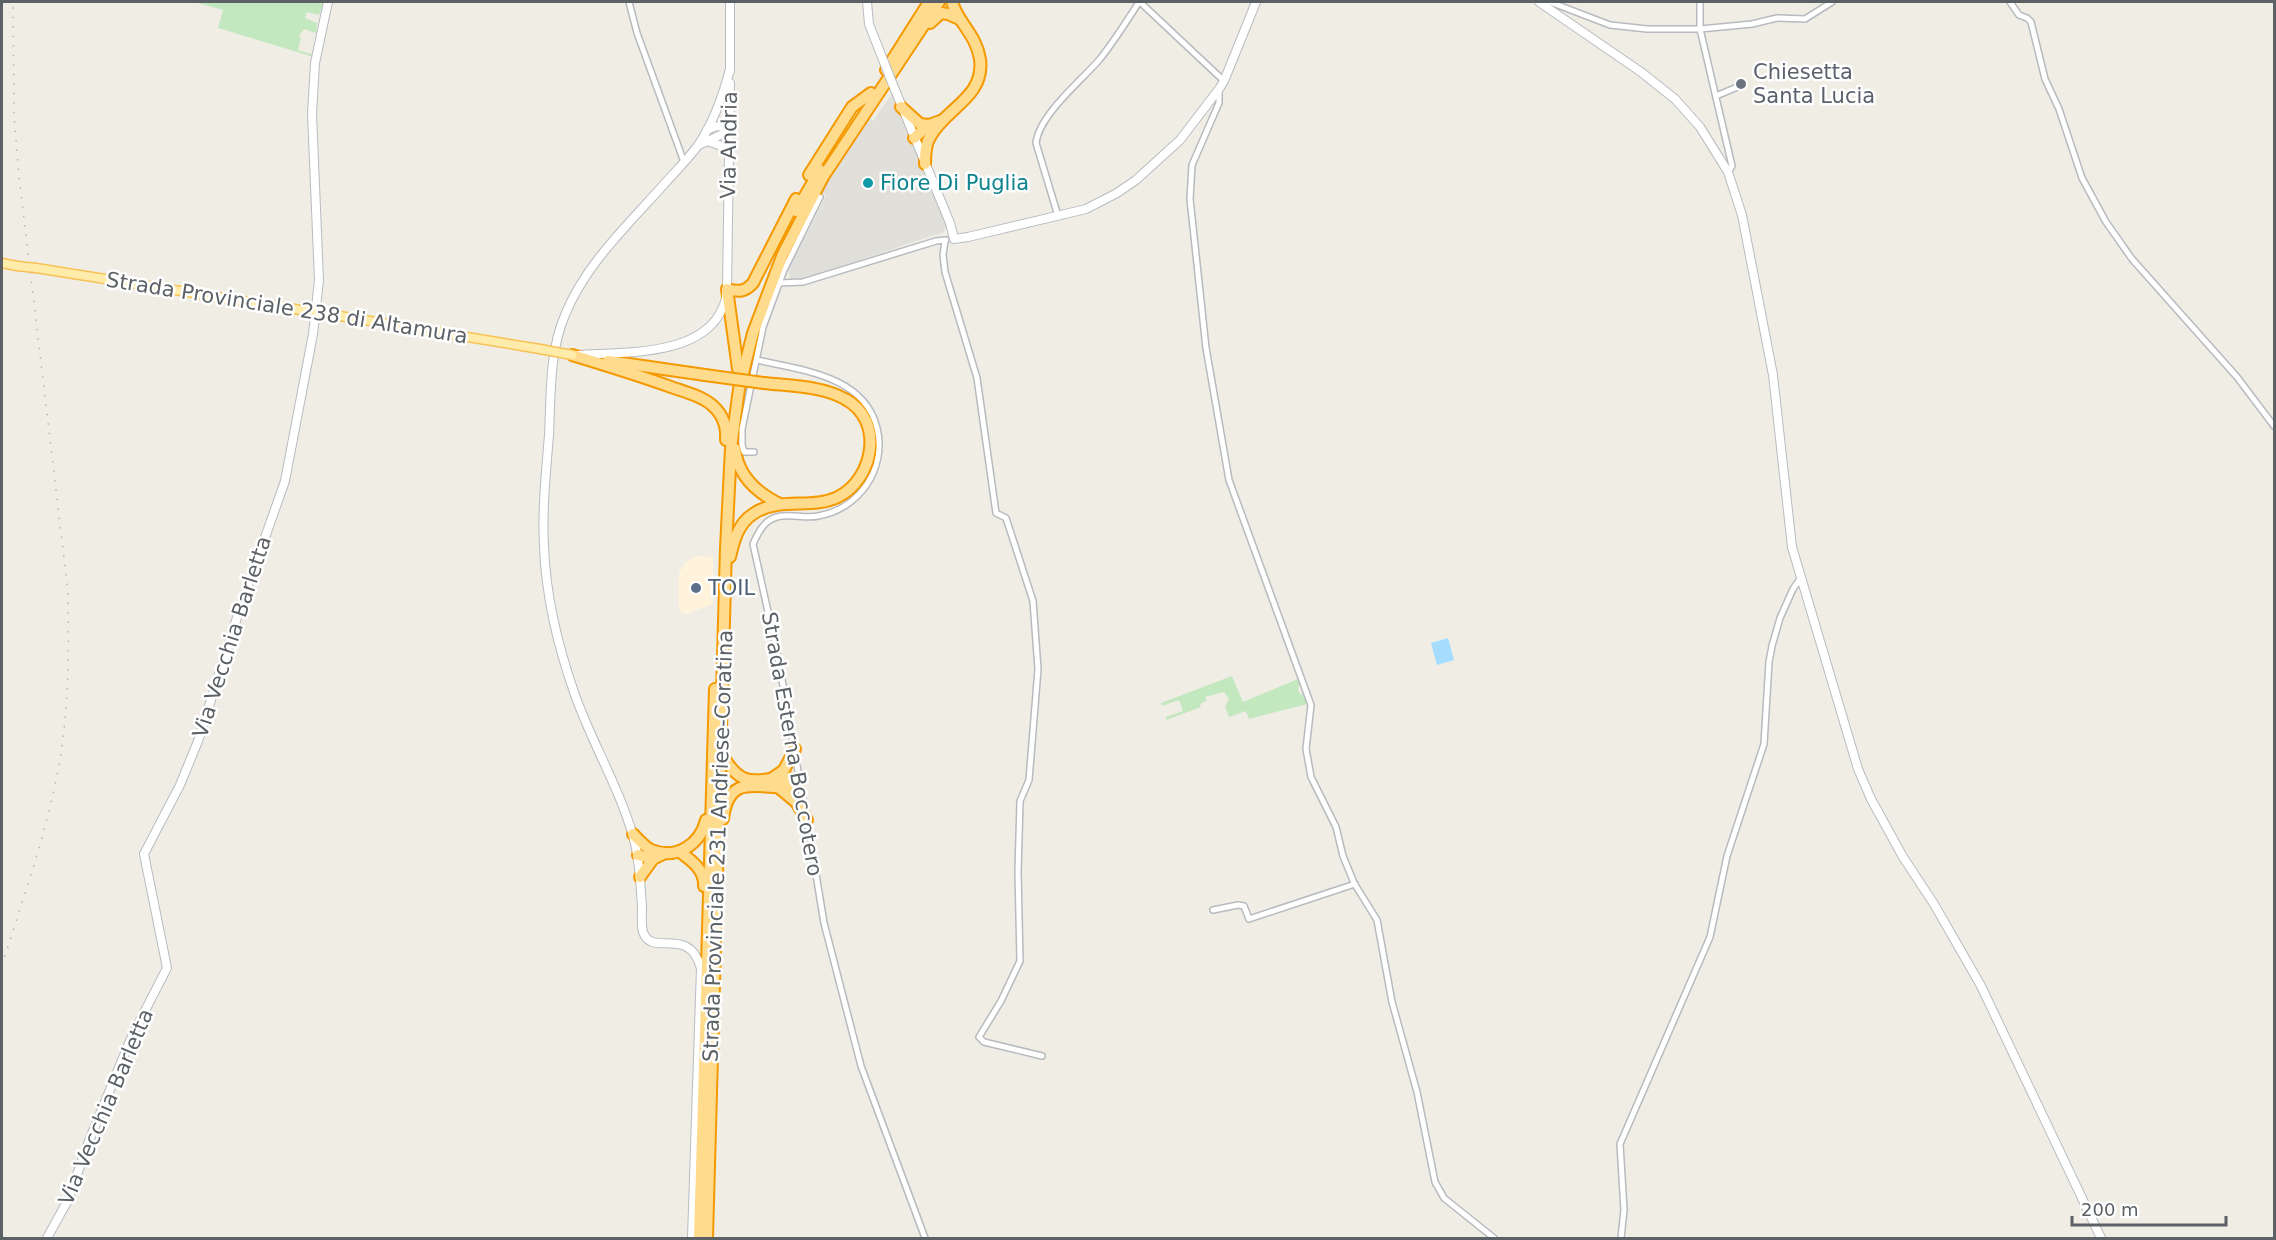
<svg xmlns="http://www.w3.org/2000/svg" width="2276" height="1240" font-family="'DejaVu Sans',sans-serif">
  <rect width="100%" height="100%" fill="#f0ede5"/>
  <polygon fill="#fff4db" points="697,556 713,557 713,604 685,614 681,612 679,607 679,573 686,562"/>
  <polygon fill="#e0dfd9" points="892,94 946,225 944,232 796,281 790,279 788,270 801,240 805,237 826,196 820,192 869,117 873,121"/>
  <g fill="#c3e8c0">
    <polygon points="194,2 322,2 323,5 319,15 307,12 305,18 317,23 316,36 316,33 304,29 299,36 301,38 298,50 311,54 313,51 315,51 314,57 218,28 223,10"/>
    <polygon points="1232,676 1243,702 1298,679 1301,685 1298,688 1300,694 1304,695 1307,704 1249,719 1246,711 1229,717 1225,707 1229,699 1224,692 1205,697 1207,700 1200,704 1201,707 1166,720 1166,717 1183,711 1179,700 1162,706 1161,703"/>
  </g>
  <polygon fill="#a6ddff" points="1448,638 1454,660 1437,665 1431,643"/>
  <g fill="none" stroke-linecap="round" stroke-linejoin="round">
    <defs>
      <g id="street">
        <polyline points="629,2 637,33 684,162"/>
        <polyline points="1140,2 1224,81"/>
        <polyline points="1550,2 1610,25 1647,29 1700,29 1752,24 1777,18 1805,19 1832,2"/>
        <polyline points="1700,2 1700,29 1732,166 1728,172"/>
        <polyline points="2010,2 2019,15 2027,18 2031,22 2045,79 2059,109 2082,178 2106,222 2132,259 2237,377 2274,426"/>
        <polyline points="1219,91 1219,103 1192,165 1190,199 1206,348 1229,480 1311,705 1306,749 1311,777 1336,827 1343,856 1354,883 1377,920 1392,1002 1417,1092 1435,1182 1444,1198 1494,1238"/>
        <polyline points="1716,96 1735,88"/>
        <path d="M1058,216L1036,143C1039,115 1081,81 1100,59C1114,41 1127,21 1139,2"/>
        <polyline points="945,241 943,255 945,272 977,378 996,513 1006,518 1033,601 1038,669 1029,780 1020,801 1018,872 1020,961 1001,1001 979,1037 984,1042 1042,1056"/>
        <polyline points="779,283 803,282 936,241 946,240"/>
        <path d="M757,360C800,370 864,375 877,428C887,469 859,509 818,516C805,519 790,513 777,517C764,520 758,533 753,544L778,657L805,811"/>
        <polyline points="754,452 744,452 742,445 742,429 763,327 784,270 820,197"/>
        <polyline points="807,820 824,923 861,1066 925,1238"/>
        <polyline points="1213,910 1238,905 1244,906 1249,919 1355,884"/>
        <polyline points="1621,1238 1624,1210 1620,1144 1710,937 1727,856 1764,744 1769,662 1772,646 1780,618 1793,589 1800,579"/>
      </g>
      <g id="secondary">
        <polyline points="867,2 869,24 878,47"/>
        <polyline points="1539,2 1641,72 1675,99 1700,127 1728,172 1742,215 1773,375 1792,547 1858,769 1871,799 1903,857 1934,904 1981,986 2101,1238"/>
        <polyline points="730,71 730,2"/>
        <polyline points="893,85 950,223 954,239 968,237 1086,209 1117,193 1136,180 1180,140 1219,89 1224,81 1256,2"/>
        <path d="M707,130C716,126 720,124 729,131"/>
        <polyline points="707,141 719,145 729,153"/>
        <polyline points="699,145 729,131"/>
        <path d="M579,355C623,352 703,357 723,307C726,302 726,295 727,289L730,83"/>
        <polyline points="47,1238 68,1200 89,1141 132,1036 167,968 144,854 180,785 198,741 240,608 285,481 313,334 319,280 312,114 315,63 328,2"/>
        <path d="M692,1238L701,968C688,924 652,958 643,932C641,925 642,914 642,906C640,883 640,859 633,836C619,787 592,743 575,695C558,647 546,598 544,547C542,510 546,472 549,435C551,396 549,352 565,315C586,263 629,224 666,182C677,170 689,158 699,144C714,121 723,96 730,69"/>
      </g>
      <g id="primary">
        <polyline points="2,263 17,266"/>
        <polyline points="36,268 294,309"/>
        <polyline points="340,316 540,349"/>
      </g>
      <g id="highway">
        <polyline points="930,23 941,13 948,14 959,19"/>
        <polyline points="886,70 929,2"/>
        <polyline points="901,107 920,124 929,125"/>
        <polyline points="914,138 929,125 943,120"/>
        <path d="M925,164C925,155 925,145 930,137C945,108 985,98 980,59C976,34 958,23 952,2"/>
        <polyline points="809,175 852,107 871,93"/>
        <polyline points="796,211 820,170"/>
        <path d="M572,355C605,365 638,375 671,387C685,392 702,396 713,406C723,415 727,427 726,440"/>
        <polyline points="608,361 705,375"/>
        <path d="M738,369L727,289C739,292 745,292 753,283L796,199"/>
        <path d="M735,449C738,476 757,493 780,504"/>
        <path d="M730,557C734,540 738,524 753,514C779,496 811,510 838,497C874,479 885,420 845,399C822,386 790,386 764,383"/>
        <path d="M721,753C748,801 764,769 800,781"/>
        <polyline points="771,779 784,770 795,749"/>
        <polyline points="779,788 796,802 807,820"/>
        <path d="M723,819C730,761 775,801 800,781"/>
        <path d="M633,834C638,839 645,847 651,850C676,860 700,845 706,820"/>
        <path d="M680,852C692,861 705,870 704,886"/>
        <polyline points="638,855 653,859"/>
        <polyline points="640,877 653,859 665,853"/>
        <polyline points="699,1238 715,689"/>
        <polyline points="707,1238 726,548 731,448 739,389 753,333 783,254 823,177 939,2"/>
      </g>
    </defs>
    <use href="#street" stroke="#b7bbbf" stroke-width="8"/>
    <use href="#secondary" stroke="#b8bcc1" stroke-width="10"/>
    <use href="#primary" stroke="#f9c155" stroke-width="11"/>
    <use href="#highway" stroke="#f59900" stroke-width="14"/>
    <use href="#street" stroke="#fff" stroke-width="5"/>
    <use href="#secondary" stroke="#fff" stroke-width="8"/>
    <use href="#primary" stroke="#ffecab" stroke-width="8"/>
    <use href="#highway" stroke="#ffdb8d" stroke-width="10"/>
    <path stroke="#b4b5b6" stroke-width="1.5" stroke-dasharray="1.5 8" stroke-linecap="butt" d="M2,966C22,900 47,833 59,765C69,707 69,650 68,592L19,176L14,115L13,2"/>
    <defs>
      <polyline id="secondary-bridge" points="878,47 893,85"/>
      <g id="primary-bridge">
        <polyline points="17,266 36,268"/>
        <polyline points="294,309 340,316"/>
        <polyline points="540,349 572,355"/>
      </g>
      <polyline id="highway-bridge" points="705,375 764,383"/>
    </defs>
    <use href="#secondary-bridge" stroke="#b8bcc1" stroke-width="10" stroke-linecap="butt"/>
    <use href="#primary-bridge" stroke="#f9c155" stroke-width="11" stroke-linecap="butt"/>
    <use href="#highway-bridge" stroke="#f59900" stroke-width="14" stroke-linecap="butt"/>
    <use href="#secondary-bridge" stroke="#fff" stroke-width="8"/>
    <use href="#primary-bridge" stroke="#ffecab" stroke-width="8"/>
    <use href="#highway-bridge" stroke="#ffdb8d" stroke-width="10"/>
  </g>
  <circle fill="#6b7280" stroke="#fff" stroke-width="2" cx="1741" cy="84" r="6"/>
  <circle fill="#0f9aa8" stroke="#fff" stroke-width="2" cx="868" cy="183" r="6"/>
  <circle fill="#5c6f8a" stroke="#fff" stroke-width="2" cx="696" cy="588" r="6"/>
  <g text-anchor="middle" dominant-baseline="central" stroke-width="5" stroke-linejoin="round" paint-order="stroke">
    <g font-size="21" fill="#5b616d" stroke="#fff" text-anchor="start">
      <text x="1753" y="72">Chiesetta<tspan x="1753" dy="24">Santa Lucia</tspan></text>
    </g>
    <g font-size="21" fill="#5c6166" stroke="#fff">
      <text transform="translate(729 145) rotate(-89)">Via Andria</text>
      <text transform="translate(287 308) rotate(9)">Strada Provinciale 238 di Altamura</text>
      <text transform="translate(232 637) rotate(-72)">Via Vecchia Barletta</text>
      <text transform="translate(792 744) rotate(80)">Strada Esterna Boccotero</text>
      <text transform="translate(718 846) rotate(-88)">Strada Provinciale 231 Andriese-Coratina</text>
      <text transform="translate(106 1107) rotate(-67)">Via Vecchia Barletta</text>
    </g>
    <g font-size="21" fill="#0d838f" stroke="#fff" text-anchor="start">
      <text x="880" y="183">Fiore Di Puglia</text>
    </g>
    <g font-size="21" fill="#4e5e75" stroke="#fff" text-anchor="start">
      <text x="708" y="588">TOIL</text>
    </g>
  </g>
  <rect width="2276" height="1240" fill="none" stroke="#5c6166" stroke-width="6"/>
  <path d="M2072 1216v9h154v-9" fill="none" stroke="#5c6166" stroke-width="3"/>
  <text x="2081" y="1216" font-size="18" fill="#5c6166" stroke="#ffffff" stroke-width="4.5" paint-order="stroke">200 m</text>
</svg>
